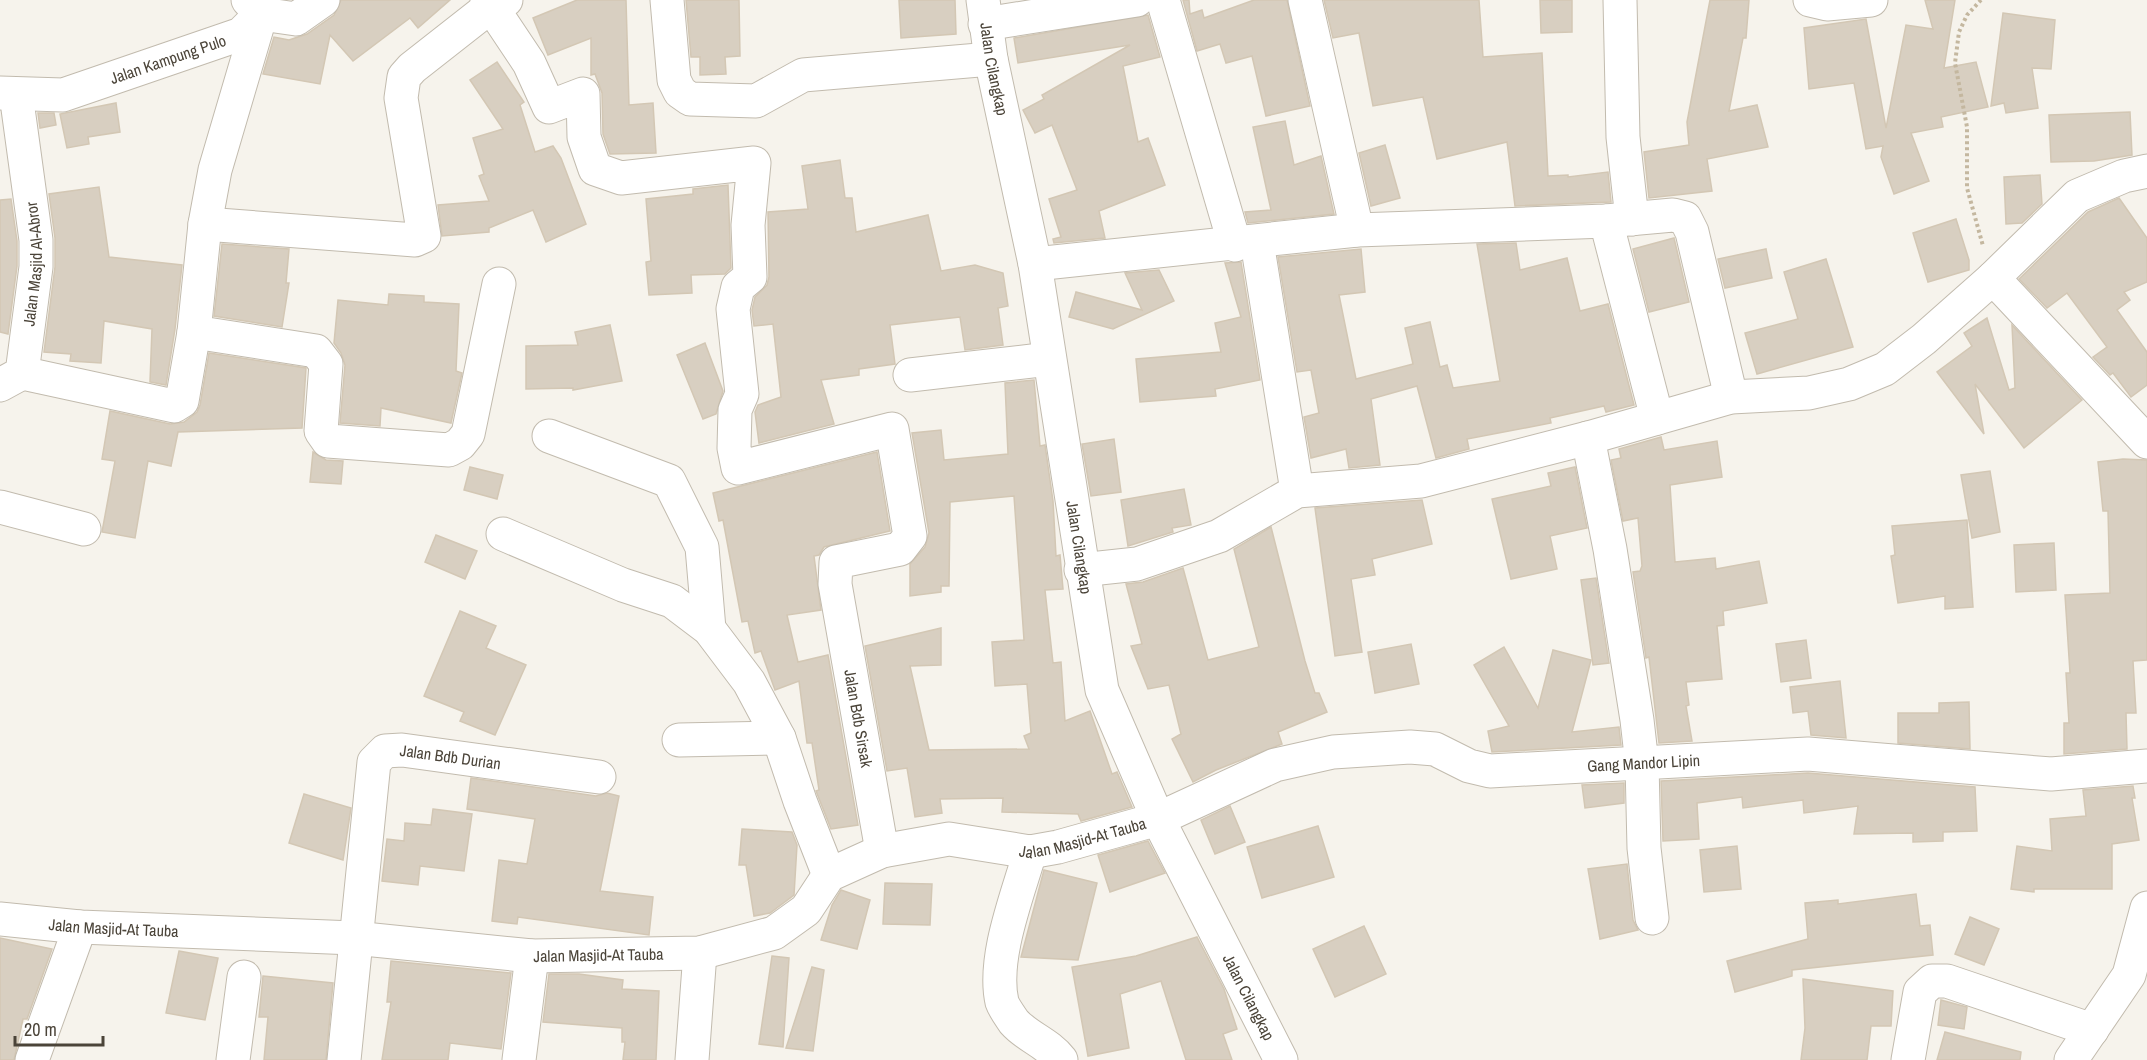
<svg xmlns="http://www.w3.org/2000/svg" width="2147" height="1060" font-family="'Archivo Narrow',sans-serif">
  <rect width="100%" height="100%" fill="#f6f3ec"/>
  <g fill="#d8cfc1" stroke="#d3c7b4" stroke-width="1.5">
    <polygon points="341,0 450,0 418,28 410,18 353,61 330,35 320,84 263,74 274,37 289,40 307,34 334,15"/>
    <polygon points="577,0 626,0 629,105 653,103 656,153 610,154 603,134 602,93 595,74 591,75 591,38 548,55 533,18"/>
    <polygon points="686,0 739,0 740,56 725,57 726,74 700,75 700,57 691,57"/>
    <polygon points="899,0 955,0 956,34 901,38"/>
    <polygon points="1183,0 1189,0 1190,14 1202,10 1204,18 1254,0 1287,0 1310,106 1266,116 1252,56 1226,63 1220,44 1197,51"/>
    <polygon points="1324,0 1479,0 1483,57 1542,53 1548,176 1568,175 1568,177 1608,172 1611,202 1515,206 1507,142 1437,159 1423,97 1373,106 1359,33 1333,38"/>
    <polygon points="1540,0 1572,0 1572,32 1541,33"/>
    <polygon points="1710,0 1749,0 1746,38 1743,38 1729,111 1757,105 1768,147 1707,159 1712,191 1649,198 1644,152 1689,145 1687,122"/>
    <polygon points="1925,0 1955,0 1944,68 1976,62 1988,107 1941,117 1943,127 1911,133 1929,181 1894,194 1881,157 1883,146 1866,149 1854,83 1809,89 1804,28 1866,19 1886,128 1906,25 1933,29"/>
    <polygon points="2003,13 2055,20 2051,69 2032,68 2038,108 2006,113 2004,103 1991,106"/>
    <polygon points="1148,15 1160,57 1123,66 1138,142 1148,138 1165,185 1099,211 1105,238 1054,243 1053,239 1061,237 1049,199 1077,190 1052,125 1035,133 1023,110 1044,99 1042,95 1130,45 1018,63 1014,38"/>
    <polygon points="497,62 524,102 520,105 535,152 553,146 561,158 586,224 546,242 533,210 489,228 489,232 442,236 438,205 489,201 479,176 484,174 473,138 503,129 470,80"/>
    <polygon points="116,103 120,132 88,137 89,144 67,148 60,114"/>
    <polygon points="2130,112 2132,155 2094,161 2051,162 2049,115"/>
    <polygon points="38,113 54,113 56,125 40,128"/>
    <polygon points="1285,121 1294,165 1321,156 1334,214 1248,223 1245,212 1271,210 1253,127"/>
    <polygon points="1385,145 1400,198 1371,206 1359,153"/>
    <polygon points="840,160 845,198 852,198 856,232 928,215 941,271 975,265 1003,273 1008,306 998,308 1003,345 965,350 960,317 890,325 895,364 859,369 859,375 821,380 834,424 759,443 755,412 758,405 781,397 773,324 754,326 752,310 755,297 767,285 769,277 768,212 808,209 802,166"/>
    <polygon points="2040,175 2042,204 2022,223 2006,224 2004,177"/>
    <polygon points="728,185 731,268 725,274 691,275 692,293 649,295 646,262 651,261 646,199 693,194 693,189"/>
    <polygon points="99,187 109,257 182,265 175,329 166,385 150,382 152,329 104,321 101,363 70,361 71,354 44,352 55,267 55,238 49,194"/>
    <polygon points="2119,198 2147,238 2147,282 2124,292 2130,300 2117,310 2147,352 2147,385 2131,397 2113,373 2110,375 2093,357 2107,347 2067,293 2047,308 2019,279 2088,212"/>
    <polygon points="11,199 17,241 17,266 8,334 0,332 0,200"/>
    <polygon points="1956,219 1969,260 1969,270 1928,282 1913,233"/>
    <polygon points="1674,238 1689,302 1649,312 1633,249"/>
    <polygon points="1516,243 1520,270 1567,258 1580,311 1608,304 1634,405 1606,412 1604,406 1550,418 1551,423 1467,439 1469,449 1436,458 1417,386 1371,399 1380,465 1349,468 1346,449 1311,458 1304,417 1319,413 1311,370 1297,372 1278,257 1361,249 1365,292 1339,295 1356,379 1413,364 1405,328 1430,322 1440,367 1447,365 1453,388 1500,381 1477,244"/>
    <polygon points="222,244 289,249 286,283 289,283 282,327 214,316"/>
    <polygon points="1766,249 1772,278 1725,288 1718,259"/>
    <polygon points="1826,259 1853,347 1757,374 1745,333 1798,319 1784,272"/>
    <polygon points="1241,262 1260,380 1215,389 1216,396 1140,402 1136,359 1221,352 1215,323 1241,317 1225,263"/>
    <polygon points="1159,270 1174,301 1113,329 1069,317 1076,292 1142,310 1125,273"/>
    <polygon points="389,294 424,296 424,302 459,304 456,371 462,373 451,423 381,408 380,426 340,423 345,365 341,353 334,343 338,300 388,305"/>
    <polygon points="1987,318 2009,390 2015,388 2012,325 2082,400 2024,448 1975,384 1984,434 1937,372 1972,346 1964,333"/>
    <polygon points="610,325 622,381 573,390 573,388 526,389 526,346 578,345 575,332"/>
    <polygon points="705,343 723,391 716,414 703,419 677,355"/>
    <polygon points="209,353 306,368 302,428 178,432 171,466 148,461 135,538 102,532 115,461 102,459 110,411 170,424 184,422 197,412 200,405"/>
    <polygon points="1034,380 1040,446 1045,445 1053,501 1056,556 1060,555 1063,589 1045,590 1053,663 1061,662 1065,721 1090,711 1112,774 1117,772 1132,807 1081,821 1078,814 1002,812 1003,798 940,799 942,813 915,817 907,768 887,771 865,646 941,628 941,665 910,666 929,750 1029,749 1024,736 1031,733 1027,684 995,686 992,642 1024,640 1014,496 950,502 949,586 941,586 941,592 910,596 910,564 925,547 929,533 912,433 941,430 944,460 1008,454 1005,383"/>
    <polygon points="1661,437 1664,450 1717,441 1722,477 1670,485 1675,562 1715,558 1716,569 1759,561 1767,603 1723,611 1724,625 1717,626 1722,679 1686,682 1689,705 1686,706 1692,741 1659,743 1649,657 1646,658 1633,572 1640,571 1642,566 1638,518 1623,521 1611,460 1621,458 1619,449"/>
    <polygon points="1114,439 1121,492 1091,496 1082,444"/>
    <polygon points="313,452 326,460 343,461 341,484 310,482"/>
    <polygon points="877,452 890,531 824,547 819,555 814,556 821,610 787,615 798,662 828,655 858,825 831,829 816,791 819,790 812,743 807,743 799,681 775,690 761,651 755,653 748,621 742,622 723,520 719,521 713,493"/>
    <polygon points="2123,459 2147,460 2147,660 2133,661 2136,713 2126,713 2127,749 2064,754 2064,723 2069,723 2066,673 2070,673 2065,595 2110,593 2108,511 2103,511 2098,462"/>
    <polygon points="470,467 503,475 497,499 464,490"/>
    <polygon points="1575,467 1587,528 1550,536 1557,569 1511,579 1492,499 1551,486 1548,473"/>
    <polygon points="1990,471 2000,532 1972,538 1961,475"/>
    <polygon points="1184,489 1191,525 1172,528 1173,532 1128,546 1121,500"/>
    <polygon points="1422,500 1432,544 1372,559 1375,575 1351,579 1362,652 1335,656 1315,508"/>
    <polygon points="1967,520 1973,607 1945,609 1945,596 1898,603 1891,556 1895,555 1892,526"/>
    <polygon points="1271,527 1305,661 1315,693 1319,693 1327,712 1278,732 1282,744 1216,770 1193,782 1172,739 1181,734 1169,685 1148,689 1131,646 1142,644 1126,584 1143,582 1183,568 1208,660 1259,647 1234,549"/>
    <polygon points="436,535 477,551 465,579 425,562"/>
    <polygon points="2054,543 2056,590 2016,592 2014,545"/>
    <polygon points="1596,578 1609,663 1593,665 1581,580"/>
    <polygon points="460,611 496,626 486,648 526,665 495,735 460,721 464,712 424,696"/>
    <polygon points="1806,640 1811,678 1781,682 1776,644"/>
    <polygon points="1411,644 1419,684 1375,693 1368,652"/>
    <polygon points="1504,647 1538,708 1553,650 1591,660 1572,732 1619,727 1621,745 1492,752 1488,731 1509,726 1474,665"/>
    <polygon points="1840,681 1846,738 1811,735 1808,711 1793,713 1790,687"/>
    <polygon points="1969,702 1970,749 1898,743 1898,713 1939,713 1939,703"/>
    <polygon points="1808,773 1975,787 1977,831 1943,832 1943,841 1913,842 1913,833 1854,834 1858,806 1804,813 1803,800 1743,808 1742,797 1697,803 1699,839 1663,841 1661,781"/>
    <polygon points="471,778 596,796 607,793 619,796 600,891 653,897 649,935 518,917 517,924 492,921 499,860 527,864 535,819 467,809"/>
    <polygon points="1624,783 1624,803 1585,808 1582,785"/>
    <polygon points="2133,786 2135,798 2132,798 2139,840 2112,844 2112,889 2034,889 2034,892 2011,889 2017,846 2052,851 2050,819 2086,816 2083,790"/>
    <polygon points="304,794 351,808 343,860 289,843"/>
    <polygon points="1230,806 1245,842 1215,854 1201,820"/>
    <polygon points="433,809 472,814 464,871 420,866 418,885 382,881 387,839 404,841 405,823 431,825"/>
    <polygon points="1318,826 1334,877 1262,898 1247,847"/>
    <polygon points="742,829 792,832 797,845 794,895 770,913 754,916 746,865 739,865"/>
    <polygon points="1148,841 1165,873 1110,892 1098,855"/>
    <polygon points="1737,846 1741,889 1704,892 1700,850"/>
    <polygon points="1627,864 1633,920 1638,930 1600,939 1588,869"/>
    <polygon points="1044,870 1097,883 1078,960 1021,957"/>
    <polygon points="885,883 932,884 930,925 883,924"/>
    <polygon points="841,890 870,900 857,949 821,940 832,905"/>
    <polygon points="1916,894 1920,926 1930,925 1933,955 1792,970 1792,976 1735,992 1727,961 1808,939 1805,903 1838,900 1838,904"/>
    <polygon points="1970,917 1999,929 1984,965 1955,954"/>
    <polygon points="1364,926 1386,974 1335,997 1313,949"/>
    <polygon points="1197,937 1224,989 1237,1029 1223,1034 1232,1060 1186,1060 1161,981 1120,994 1129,1048 1088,1056 1072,967 1136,956"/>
    <polygon points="0,938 52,949 27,1019 23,1019 14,1060 0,1060"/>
    <polygon points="179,951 218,958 205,1020 166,1013"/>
    <polygon points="772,956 789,958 783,1047 759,1044"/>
    <polygon points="391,961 511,973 501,1049 450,1043 448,1060 382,1060 391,1002 387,1002"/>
    <polygon points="812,967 824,970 813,1051 786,1048"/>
    <polygon points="549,974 579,974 623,980 622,989 659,991 656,1060 623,1060 625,1042 622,1042 622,1028 543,1022"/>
    <polygon points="263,976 333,983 326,1060 264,1060 268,1017 259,1017"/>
    <polygon points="1803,979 1893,991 1891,1026 1871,1026 1867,1060 1801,1060 1805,1028"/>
    <polygon points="1941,1000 1967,1007 1964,1029 1938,1025"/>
    <polygon points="1945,1032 2021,1052 2020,1060 1937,1060"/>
  </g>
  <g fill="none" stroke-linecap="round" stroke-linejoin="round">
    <defs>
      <g id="minor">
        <path id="s1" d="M487,0L529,63L549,107L583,94L584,137L595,169L621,178L754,163L748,225L750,277L738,287L733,309L742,394L735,410L734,448L738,468L892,429L910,536L900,549L836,562L835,584L882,851"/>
        <polyline points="667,0 674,80 680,92 690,99 756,101 803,75 991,59"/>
        <path id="s2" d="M983,0L991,59L1035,264L1102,690L1158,819L1281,1060"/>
        <polyline points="1163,0 1235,245"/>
        <polyline points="1305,0 1357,230"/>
        <polyline points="1620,0 1623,137 1632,219"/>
        <polyline points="1810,0 1827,4 1871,0"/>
        <polyline points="985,24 1137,0"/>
        <path id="s3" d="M0,93L63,95L241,34L261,14L296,19L323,0"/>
        <polyline points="1606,221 1657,418"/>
        <polyline points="205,224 415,240 424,236 401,98 404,77 412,68 491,6 506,0"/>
        <polyline points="1257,242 1297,491"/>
        <polyline points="1035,264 1357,230 1606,221 1673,215 1685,218 1692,232 1731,397"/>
        <polyline points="1993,278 2147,442"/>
        <polyline points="194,332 316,351 326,364 321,431 328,441 449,450 460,444 468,434 499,284"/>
        <polyline points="22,373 174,406 182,401 194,332 205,224 215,170 261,14 248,0"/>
        <polyline points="910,375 1049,359"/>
        <path id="s4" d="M0,385L22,373L36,267V240L16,94"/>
        <polyline points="549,436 669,481 702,547 709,629"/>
        <polyline points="1588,438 1610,549 1637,720 1642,764 1644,848 1652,918"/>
        <polyline points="0,507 84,529"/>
        <polyline points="503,534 623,585 672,601 709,629 749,682 779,738 800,801 829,875"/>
        <polyline points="1081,570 1137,564 1219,536 1297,491 1421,481 1588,438 1731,397 1809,393 1849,384 1885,369 1924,339 1993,278 2077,196 2124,176 2147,171"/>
        <polyline points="679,740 779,738"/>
        <path d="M1030,852C1018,894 992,958 1002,1002C1004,1008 1010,1016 1014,1022C1027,1037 1048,1043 1061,1060"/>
        <path id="s5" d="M0,919L80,927L354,938L532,956L700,953L774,933L806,910L829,875L882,851L949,839L1030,852L1058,847L1158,819L1275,765L1333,752L1410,747L1435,749L1469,766L1490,771L1808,754L2051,774L2147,766"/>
        <polyline points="32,1060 80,927"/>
        <polyline points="233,1060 244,977"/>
        <path id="s6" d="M344,1060L374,762L385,751L402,750L599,777"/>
        <polyline points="519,1060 532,956"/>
        <polyline points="692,1060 700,953"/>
        <polyline points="1908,1060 1920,992 1932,981 1947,981 2092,1030"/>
        <polyline points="2071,1060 2129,975 2147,908"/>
      </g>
    </defs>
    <use href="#minor" stroke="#c2bbae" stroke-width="35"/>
    <polyline stroke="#c4b79f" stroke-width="4" stroke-dasharray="3 3" stroke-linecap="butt" points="1981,0 1967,15 1959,32 1955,63 1967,127 1967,188 1983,246"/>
    <use href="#minor" stroke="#fff" stroke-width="33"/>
  </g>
  <g text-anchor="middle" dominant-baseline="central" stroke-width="4.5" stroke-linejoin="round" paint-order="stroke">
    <g font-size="16" fill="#4b4439" stroke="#fff">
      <text stroke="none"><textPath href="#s3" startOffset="174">Jalan Kampung Pulo</textPath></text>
      <text stroke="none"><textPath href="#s2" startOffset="70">Jalan Cilangkap</textPath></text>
      <text stroke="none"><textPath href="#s4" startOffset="135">Jalan Masjid Al-Abror</textPath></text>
      <text stroke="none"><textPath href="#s2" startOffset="556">Jalan Cilangkap</textPath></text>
      <text stroke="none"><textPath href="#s1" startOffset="1220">Jalan Bdb Sirsak</textPath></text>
      <text stroke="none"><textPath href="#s6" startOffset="381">Jalan Bdb Durian</textPath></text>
      <text stroke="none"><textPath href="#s5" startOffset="1704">Gang Mandor Lipin</textPath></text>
      <text stroke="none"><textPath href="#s5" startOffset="1122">Jalan Masjid-At Tauba</textPath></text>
      <text stroke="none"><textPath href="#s5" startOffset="114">Jalan Masjid-At Tauba</textPath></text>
      <text stroke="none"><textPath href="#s5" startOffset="600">Jalan Masjid-At Tauba</textPath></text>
      <text stroke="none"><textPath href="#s2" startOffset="1041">Jalan Cilangkap</textPath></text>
    </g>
  </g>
  <path d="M15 1036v9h88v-9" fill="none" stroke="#4b4439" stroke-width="3"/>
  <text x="24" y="1036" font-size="18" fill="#4b4439" stroke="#ffffff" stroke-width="4.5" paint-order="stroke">20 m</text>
</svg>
